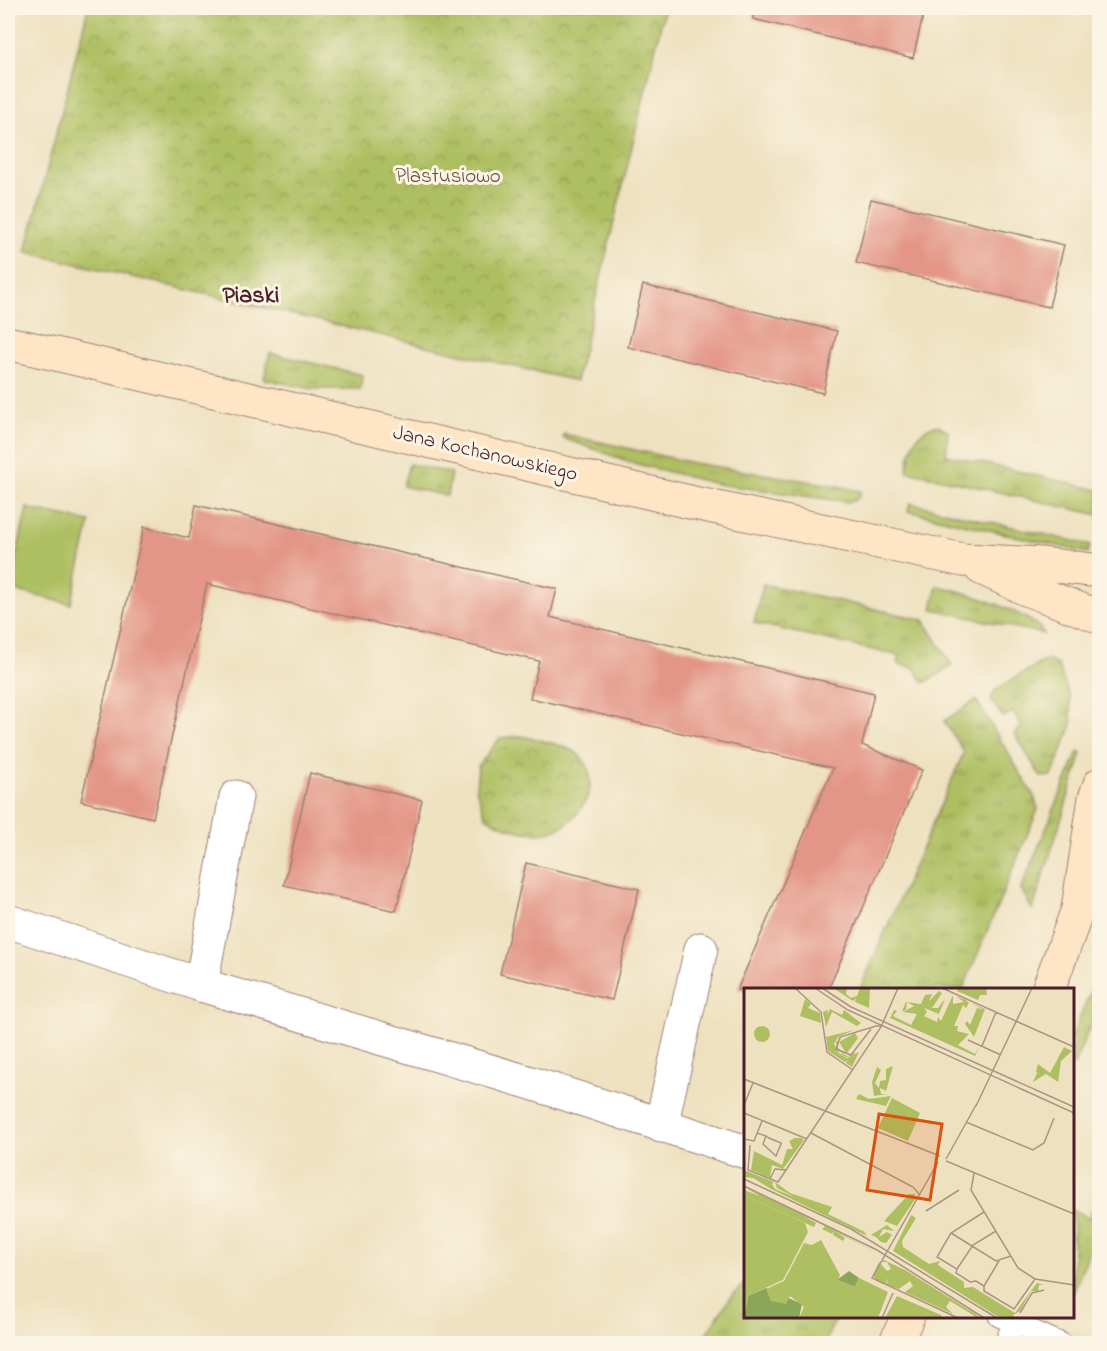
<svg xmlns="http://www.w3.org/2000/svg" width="1107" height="1351" font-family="'Indie Flower',sans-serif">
  <defs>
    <pattern id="grass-tufts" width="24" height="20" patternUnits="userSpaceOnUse" patternTransform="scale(1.5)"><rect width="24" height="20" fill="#aebf62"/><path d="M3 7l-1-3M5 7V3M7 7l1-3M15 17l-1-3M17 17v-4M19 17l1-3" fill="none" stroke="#909b51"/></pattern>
    <pattern id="park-crowns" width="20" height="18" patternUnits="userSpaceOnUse" patternTransform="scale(1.5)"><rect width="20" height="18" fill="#aebf62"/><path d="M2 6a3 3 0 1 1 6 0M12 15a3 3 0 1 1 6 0" fill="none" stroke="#909b51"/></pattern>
  </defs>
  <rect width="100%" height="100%" fill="#fcf5e5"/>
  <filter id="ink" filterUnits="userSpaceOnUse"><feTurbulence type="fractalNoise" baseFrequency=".0167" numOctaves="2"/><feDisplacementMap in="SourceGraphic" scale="12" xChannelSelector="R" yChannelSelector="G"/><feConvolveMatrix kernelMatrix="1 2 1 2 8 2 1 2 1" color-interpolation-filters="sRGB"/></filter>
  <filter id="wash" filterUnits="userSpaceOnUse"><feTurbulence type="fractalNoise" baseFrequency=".008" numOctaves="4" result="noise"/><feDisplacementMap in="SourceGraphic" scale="24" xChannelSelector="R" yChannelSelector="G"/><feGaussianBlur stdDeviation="1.35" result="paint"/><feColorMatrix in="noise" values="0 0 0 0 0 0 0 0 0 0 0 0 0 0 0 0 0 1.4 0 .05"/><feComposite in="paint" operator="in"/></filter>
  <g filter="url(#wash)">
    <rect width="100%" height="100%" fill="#eee1c0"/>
    <g fill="url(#grass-tufts)" stroke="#7c6f46" stroke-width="1.5">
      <polygon points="270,353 363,375 360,389 312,389 264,379"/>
      <path d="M938,425L948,431L946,455L1099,490V515L907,471C911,450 913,429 938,425Z"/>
      <path d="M564,434L693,463L833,485L861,491C860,498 856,501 849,502L717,484L633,463L563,438Z"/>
      <polygon points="409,464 451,473 447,496 403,486"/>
      <polygon points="910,503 1090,545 1088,553 908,511"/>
      <polygon points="763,584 924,620 952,665 951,667 924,683 914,668 898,664 900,656 754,623"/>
      <path d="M937,586C959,590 1036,614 1044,634L932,609Z"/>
      <polygon points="1047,659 1058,665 1070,698 1072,725 1052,776 1041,777 1014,733 1022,728 1013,712 1003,717 991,700 996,689"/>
      <polygon points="976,700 1034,796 1038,809 963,989 860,989 964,752 944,721"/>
      <polygon points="1078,752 1082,753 1033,909 1031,908 1021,889"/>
      <polygon points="1099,971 1099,1005 1073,1067 1073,1034"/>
      <polygon points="1099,1194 1099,1228 1073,1293 1073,1210 1089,1218"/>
      <polygon points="745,1283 746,1316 836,1317 825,1343 700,1343 730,1298"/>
    </g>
    <g fill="url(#park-crowns)" stroke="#7c6f46" stroke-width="1.5">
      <polygon points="88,8 665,8 576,381 26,252"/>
      <path d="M521,736C535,739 569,745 578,754C607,779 580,825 548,832C526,836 505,828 486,817L476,789L478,766L500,738Z"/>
    </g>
    <polygon fill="#aebf62" stroke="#7c6f46" stroke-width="1.5" points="27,508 90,522 71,604 9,589"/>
    <g id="blocks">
      <g fill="#e39687">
        <polygon points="754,8 925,8 913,58 753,19"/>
        <polygon points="871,199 1064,245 1049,307 856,263"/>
        <polygon points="643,285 837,331 823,393 628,347"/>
        <polygon points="196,505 557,589 550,617 874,693 862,745 922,770 828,990 737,990 833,768 530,698 539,661 207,584 153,818 81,801 144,527 189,538"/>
        <polygon points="310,773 422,800 396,911 284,885"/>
        <polygon points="526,863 639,889 612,1000 500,974"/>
      </g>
    </g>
  </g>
  <g filter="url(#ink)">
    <use href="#blocks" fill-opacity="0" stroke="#9c8076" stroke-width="1.5"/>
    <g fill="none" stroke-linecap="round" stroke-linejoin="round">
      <defs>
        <g id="lane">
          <polyline points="999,1316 1062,1344"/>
          <polyline points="1005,1344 1014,1322"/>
        </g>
        <g id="street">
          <polyline points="8,921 201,985 531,1083 746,1152"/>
          <polyline points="201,985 236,797"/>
          <polyline points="661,1126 701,949"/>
        </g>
        <g id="secondary">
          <polyline points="8,343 694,503 963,560 1040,564 1100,571"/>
          <polyline points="981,568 1026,589 1100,617"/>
          <polyline points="1048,990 1078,909 1095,798 1100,784"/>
          <polyline points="895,1344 908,1316"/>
        </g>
      </defs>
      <use href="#lane" stroke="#9c8076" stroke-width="23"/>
      <use href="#street" stroke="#9c8076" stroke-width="35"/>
      <use href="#secondary" stroke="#9c8076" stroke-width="35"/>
      <use href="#lane" stroke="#fff" stroke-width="21"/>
      <use href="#street" stroke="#fff" stroke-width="33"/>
      <use href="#secondary" stroke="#fee5c5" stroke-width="33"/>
    </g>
  </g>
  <g text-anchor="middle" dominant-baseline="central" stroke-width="6" stroke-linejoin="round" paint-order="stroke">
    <g font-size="21" fill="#684f3c" stroke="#fcf5e5">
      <text x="448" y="177">Plastusiowo</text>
    </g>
    <g font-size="21" fill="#4a1f2b" stroke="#fcf5e5">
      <text transform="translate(485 454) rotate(13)">Jana Kochanowskiego</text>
    </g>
    <g font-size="24" font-weight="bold" fill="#4a1f2b" stroke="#fcf5e5">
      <text x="251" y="296">Piaski</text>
    </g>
  </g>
  <g transform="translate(744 988)">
    <rect width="330" height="330" fill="#eee1c0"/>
    <path d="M89,0H103L102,6L107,10L113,8L116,0H126L125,20L111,14L112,10L109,13ZM214,0H242L243,7H236L234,12L213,3ZM195,3L198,5L188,20H194L201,11L195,26L180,20L183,24L180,28L193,34L194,29L197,33L209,7V16L220,14L212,8L222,12L225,15L222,20L219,17L210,38H214L213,43L225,46L214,57L231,66L235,59L231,68L146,30L150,22L153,23L149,28L167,37L173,26L159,24L170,18L163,14L162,22L158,23L162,14L177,16L181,7L188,6L185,13ZM61,11L67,16L64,20L76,25L77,35L56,28ZM227,15L241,21L230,49L221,36L223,33L226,37L233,20L240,22ZM86,21L98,27L100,22L117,35L113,38L88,24L82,39L79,24L83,22H84L83,27ZM110,42L94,49L90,56L95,65L104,68L112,64L109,67L106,68L102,69L84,61L103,70L115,64L108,79L102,75L104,72L101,74L84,63L82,49ZM111,45L114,50L103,65H106L100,66L93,62L92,54L99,49L95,53L94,59L96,63L102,65L95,54ZM320,59L328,63L317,73L314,94L302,86L289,94L293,85L298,88L292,84L294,76L306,85ZM149,78L142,103L136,100L137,106H144L130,108L128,94L133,79L137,82L131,95L135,100L136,93L142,92V81ZM115,106L125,111L147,108L142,118L112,111ZM51,150H57L60,152L39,181L28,177L26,190L7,182L10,163L38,177L43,161H49L45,153ZM0,182L30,194L28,196L31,201L50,209L33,200L31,194L46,205L88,219L84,226L127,247L143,237L150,243L139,241L135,249L143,244L148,247L142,255L137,254L132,249L120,244L123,248L27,201L9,190L0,189ZM0,199L62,227L131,264L92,244L101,250L99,253L89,247L90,243L88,246L78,241L81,238L58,227L72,235L70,239L0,207V202L16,208ZM165,206H171L172,210L153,238L140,233ZM167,227L172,230L158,253L159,259L185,276L196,273L194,277L220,294V300L229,299L271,325L286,304L293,295L300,297H295L294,303H287L276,323L269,327L271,330H256L149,263ZM140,272L161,282L233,327L234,330L206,313L202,319L209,326L161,304L169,298L166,293L155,301L142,297L145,288L141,297L132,293L129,287L135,274L143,283L147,281L143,274H137Z" fill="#aebf62"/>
    <path d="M105,283L115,290L111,299L93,292ZM22,300L58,316L55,330H0L4,308Z" fill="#8aa658"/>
    <path d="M10 46a8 8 0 1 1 16 0a8 8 0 1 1-16 0ZM148,110L176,125L164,153L134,140Z" fill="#aebf62"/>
    <path d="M0,207L61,235L64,244L39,292L4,308L0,330ZM77,252L96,287L94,292L111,299L115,290L144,304L134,330H55L60,319L46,308L42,316L27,313L22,301L40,293L60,255L68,257ZM153,308L197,327V330H141Z" fill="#aebf62"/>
    <path fill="none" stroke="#ac9384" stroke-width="1.5" d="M51,0L77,24L83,64L109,82M71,0L104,22L330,125M78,0L107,19L330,119M198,0L330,59M127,41L107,67L92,61L96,49L132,38H140M224,52L257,67M238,58L252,24M0,91L196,168M0,117L9,95M232,118L288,0M0,125L63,151M222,134L289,162L300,155L310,130M13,145L22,148L25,150L37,155V156L32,168L19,156L22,148M67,145L169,199L176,207M0,151L10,153L18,133M6,157L4,182L34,194L137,39L154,0M202,171L232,117M202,173L330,226M194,174L128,290L214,330M230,185L227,202L274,280L291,291L330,297M0,191L107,241L253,330M26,191L31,181L42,182M0,198L133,262L240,330M182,223L215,202M240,224L207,245L193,269L213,281L212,285L226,294L232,293L240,298V303L270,321L291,291M207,245L252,273L267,268M213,281L229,257L252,243M240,298L255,273M276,325L288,305L300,302M138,330L149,305"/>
    <path fill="#d8530f" fill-opacity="0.15" stroke="#d8530f" stroke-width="3" d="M135,126L198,136L186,212L123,202Z"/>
    <rect width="330" height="330" fill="none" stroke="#4a1f2b" stroke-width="3"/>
  </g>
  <rect width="1107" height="1351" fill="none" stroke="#fcf5e5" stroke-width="30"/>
</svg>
